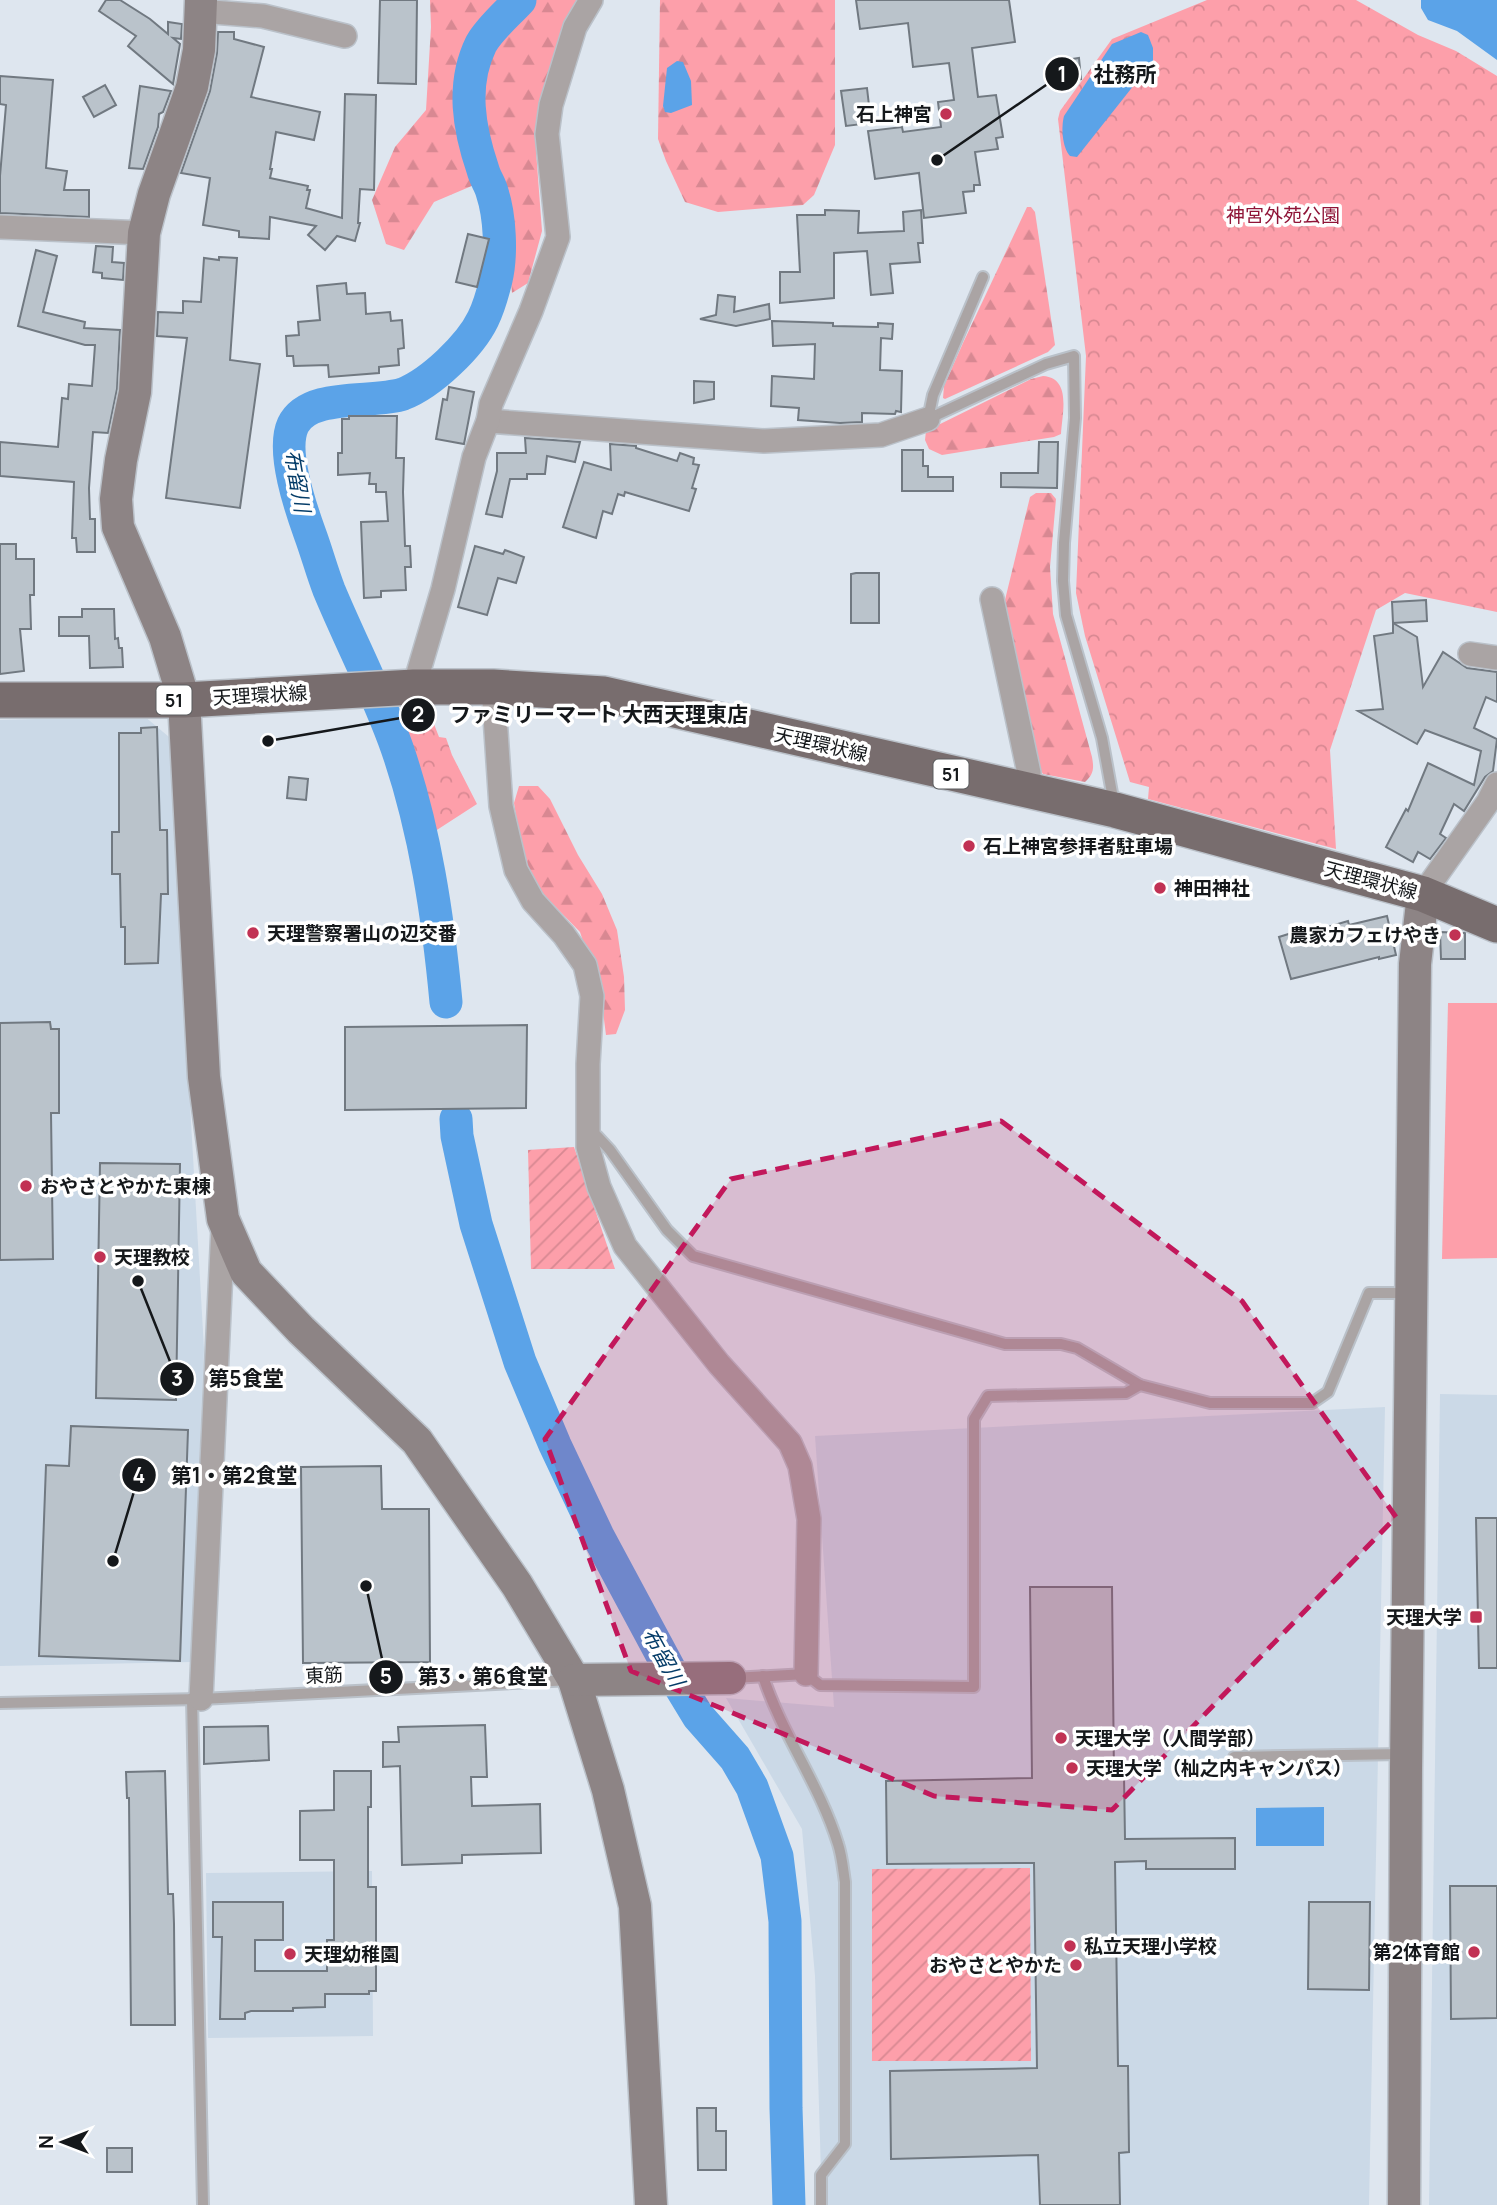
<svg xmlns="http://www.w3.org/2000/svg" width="1497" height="2205" font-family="Manrope,'Noto Sans JP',sans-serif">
  <defs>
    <pattern id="forest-firs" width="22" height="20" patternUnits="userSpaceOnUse" patternTransform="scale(1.75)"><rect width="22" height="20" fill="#fd9faa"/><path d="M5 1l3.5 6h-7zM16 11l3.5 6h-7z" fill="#d88892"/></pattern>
    <pattern id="park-crowns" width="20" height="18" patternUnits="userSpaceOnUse" patternTransform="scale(1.75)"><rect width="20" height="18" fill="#fd9faa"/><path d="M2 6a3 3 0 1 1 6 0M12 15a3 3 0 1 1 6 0" fill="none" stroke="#d88892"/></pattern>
    <pattern id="garden-furrows" width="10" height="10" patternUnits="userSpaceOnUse" patternTransform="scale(1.75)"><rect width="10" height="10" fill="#fd9faa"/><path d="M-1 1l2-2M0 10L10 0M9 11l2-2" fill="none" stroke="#d88892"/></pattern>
  </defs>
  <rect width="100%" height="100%" fill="#dee6ef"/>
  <g fill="#cbd9e7">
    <polygon points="144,716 169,737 204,1349 191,1662 0,1666 0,720"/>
    <polygon points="1440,1394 1497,1395 1497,2205 1429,2205"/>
    <polygon points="1385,1407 1369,2205 822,2205 815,1976 802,1829 726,1698 834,1707 815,1436"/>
    <polygon points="372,1871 373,2036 208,2038 206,1873"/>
  </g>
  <g fill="url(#forest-firs)">
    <polygon points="430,0 579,0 542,99 536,151 542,231 528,283 512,293 508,247 507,193 474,185 434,202 404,250 386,244 372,200 395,147 426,110 431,27"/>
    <polygon points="660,0 835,0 835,145 814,195 803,205 718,212 685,202 666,161 658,139"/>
    <polygon points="1027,207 1031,207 1035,212 1055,345 1048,352 945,399 943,398 944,386 963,343"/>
    <path d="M1043,376C1072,378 1062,414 1061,434L1054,437L942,455L929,449L925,440L926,431L1031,379Z"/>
    <path d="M1036,493H1051L1056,499L1050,567L1053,614L1092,757C1094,768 1094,774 1085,782L1043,774L1037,765L1004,604L1030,497Z"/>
    <polygon points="519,786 538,786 550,799 578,855 602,894 617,930 624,977 625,1010 616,1034 606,1035 601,996 580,932 544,895 524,865 514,803"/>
  </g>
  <g fill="url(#park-crowns)">
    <polygon points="1207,0 1356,0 1418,35 1456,51 1497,76 1497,612 1405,593 1376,610 1330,750 1336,849 1148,799 1149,787 1130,782 1085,636 1076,593 1086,356 1058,119 1060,111 1112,39"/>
    <polygon points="395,724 434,724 439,737 446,738 452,755 477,804 426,837"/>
  </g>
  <g fill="url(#garden-furrows)">
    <polygon points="574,1147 615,1269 531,1269 528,1150"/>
    <polygon points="1030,1868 1031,2061 872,2061 872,1869"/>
  </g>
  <polygon fill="#fd9faa" points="1448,1003 1497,1003 1497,1258 1442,1259"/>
  <g fill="#5ba3e8">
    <polygon points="1421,0 1497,0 1497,60 1457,31 1428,20 1421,8"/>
    <path d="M1141,32L1148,35L1153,48V61L1077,157L1070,156C1062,147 1061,127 1064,116L1112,44Z"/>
    <polygon points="677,61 683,62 691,81 692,105 671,113 665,112 663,106 667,68"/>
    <polygon points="1324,1807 1324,1846 1256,1846 1256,1808"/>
  </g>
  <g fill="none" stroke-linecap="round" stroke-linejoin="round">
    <g stroke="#5ba3e8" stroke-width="33">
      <path d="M446,1002C438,916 425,829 397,748C378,694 351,643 329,590C322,572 317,553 310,534C301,509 281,451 293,425C309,392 373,404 403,394C431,383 470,346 483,319C489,307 493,292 496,280C502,255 500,216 492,192C490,184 485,178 483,170C469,129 461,85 481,44C490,28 508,13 520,0"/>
      <polyline points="456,1119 457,1136 476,1224 520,1362 555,1445 598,1536 670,1670 698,1716 735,1758 752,1787 777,1856 785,1921 786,2108 789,2205"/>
    </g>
  </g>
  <g fill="#bac3cb" stroke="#717981" stroke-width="2">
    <polygon points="106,0 120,0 150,19 168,34 168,22 182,24 181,39 173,38 180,44 173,84 128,46 136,36 99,11"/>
    <polygon points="380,0 417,0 416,84 378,83"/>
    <polygon points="856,0 1009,0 1015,42 972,48 978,97 996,95 1003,137 996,138 998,149 975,152 980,185 974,185 974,191 963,192 966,213 924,218 919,173 875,179 868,131 902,127 903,132 941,127 938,102 954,100 949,63 913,67 908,23 860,29"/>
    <polygon points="218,32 234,32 234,39 264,47 251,97 320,112 314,140 276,132 270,169 272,169 270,178 308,186 307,190 310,190 306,208 342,218 345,94 376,95 374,190 360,189 358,223 360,223 355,241 337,236 325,250 308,235 316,226 270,217 269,239 239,237 239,231 203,225 210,178 181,173 210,91 217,53"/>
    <polygon points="1079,58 1081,79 1061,81 1059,61"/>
    <polygon points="0,76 53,80 46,168 67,171 64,190 89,190 89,217 0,213 0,176 6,105 0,104"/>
    <polygon points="105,85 116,105 94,117 83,97"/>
    <polygon points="140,86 171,91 163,112 159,114 158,127 143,169 129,168"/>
    <polygon points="867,88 871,123 846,126 841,91"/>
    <polygon points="825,210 859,211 858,233 904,231 903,212 921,210 923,243 918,243 920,262 890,264 893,293 871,295 867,251 834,253 834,298 780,303 780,272 800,272 797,215 825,215"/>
    <polygon points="468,234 489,239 477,287 456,282"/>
    <polygon points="96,246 113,247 112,262 124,263 123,280 102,278 102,273 93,272"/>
    <polygon points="36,250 57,256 43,312 85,322 84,328 120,330 117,389 108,433 93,432 89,488 90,519 95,519 95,552 77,552 76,538 72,538 74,482 0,476 0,442 58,447 62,398 68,399 69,384 92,386 95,345 85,345 18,326"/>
    <polygon points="219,257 237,258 230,360 260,364 240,508 166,498 187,338 157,336 158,312 183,313 183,301 201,302 204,258 219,260"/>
    <polygon points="346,283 347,294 365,293 366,314 390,312 391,321 402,320 404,348 398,349 399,365 379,367 379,373 329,377 328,365 294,366 293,356 287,356 286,336 299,335 298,322 320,320 317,286"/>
    <polygon points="718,295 735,297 734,312 769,304 770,319 736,326 700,319 716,315"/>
    <polygon points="772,321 833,323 833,326 878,327 878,323 893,324 892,339 881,338 880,370 902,371 901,412 896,411 895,414 862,413 862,422 840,423 798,420 799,408 771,406 772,376 814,379 815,344 773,346"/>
    <polygon points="694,381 714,382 714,399 694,403"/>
    <polygon points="449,387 474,392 464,444 436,439 443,399 447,400"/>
    <polygon points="349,416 397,416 396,458 404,458 403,492 405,546 410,546 411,567 405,567 406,590 381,591 381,597 364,598 361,522 388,521 386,492 376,492 376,484 369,484 370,473 338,475 338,453 342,453 342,419 349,419"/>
    <polygon points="525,438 580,442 575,462 547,456 545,474 527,474 527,479 510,479 502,517 486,514 497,471 497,453 526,453"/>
    <polygon points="1039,442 1058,442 1057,488 1001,487 1001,473 1038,473"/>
    <polygon points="610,444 636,446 636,448 677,461 680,453 694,458 693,464 699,465 692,488 696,489 689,511 625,492 624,496 618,494 612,514 603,511 596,538 563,527 584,462 611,470"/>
    <polygon points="902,450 923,450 923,466 928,466 928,477 953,477 953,491 902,491"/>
    <polygon points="0,544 16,544 16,559 34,559 34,595 30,595 31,629 20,629 24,671 0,674"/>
    <polygon points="475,546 503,554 505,550 524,557 516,583 498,578 487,615 458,607"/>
    <polygon points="856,573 879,573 879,623 851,623 851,574"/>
    <polygon points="1426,600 1427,621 1393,623 1392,602"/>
    <polygon points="82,609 114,609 115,639 118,638 119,648 122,648 123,667 90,668 89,636 59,636 59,617 82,617"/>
    <polygon points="1393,623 1417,637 1423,687 1443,652 1467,668 1497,672 1497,702 1486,697 1474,728 1497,739 1493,771 1485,777 1464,811 1454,804 1440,834 1446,838 1430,859 1418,852 1413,862 1386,847 1406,809 1408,811 1428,763 1474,785 1481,751 1425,730 1417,744 1358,711 1383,709 1374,636 1393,633"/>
    <polygon points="157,727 160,830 167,830 168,894 161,894 158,963 125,964 125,927 121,927 120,874 112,874 112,832 119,832 119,733 141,733 141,728"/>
    <polygon points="289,777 308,779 306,800 287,798"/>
    <polygon points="1387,916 1396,955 1379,959 1379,957 1291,979 1279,937 1298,931 1300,935 1348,921 1349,925"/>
    <polygon points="1440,932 1465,933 1465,959 1441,959"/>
    <polygon points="50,1022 51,1029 59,1029 59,1113 51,1113 53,1259 0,1260 0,1023"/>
    <polygon points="527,1025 526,1108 345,1110 345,1027"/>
    <polygon points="100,1163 180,1164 176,1400 96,1398"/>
    <polygon points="71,1426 188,1430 180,1661 39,1656 46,1465 69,1466"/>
    <polygon points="381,1466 382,1509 429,1509 430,1662 303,1663 301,1467"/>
    <polygon points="1476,1518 1497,1518 1497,1668 1479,1668"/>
    <polygon points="1030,1587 1112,1587 1114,1776 1124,1776 1125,1839 1235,1838 1235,1869 1146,1869 1146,1861 1115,1862 1118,2066 1128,2066 1129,2152 1119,2153 1120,2205 1040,2205 1038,2155 891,2159 890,2071 1037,2068 1034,1863 887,1864 886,1781 1032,1778"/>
    <polygon points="485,1725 487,1777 471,1777 472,1806 540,1804 541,1853 462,1855 462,1863 402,1865 400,1766 383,1767 383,1742 399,1742 398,1727"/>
    <polygon points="268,1726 269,1760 204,1764 204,1727"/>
    <polygon points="165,1771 168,1894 173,1894 174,1924 175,2025 131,2025 129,1798 127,1798 126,1772"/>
    <polygon points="334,1771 371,1771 371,1807 368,1807 368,1887 376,1887 376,1991 369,1991 369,1994 325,1994 325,2007 293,2008 293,2011 251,2011 245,2013 245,2019 220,2019 222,1937 213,1937 213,1902 283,1902 283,1940 255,1940 255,1971 327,1971 327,1940 334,1940 334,1860 300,1860 300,1811 334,1810"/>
    <polygon points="1450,1886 1497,1886 1497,2018 1451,2019"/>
    <polygon points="1309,1902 1370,1902 1369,1990 1308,1989"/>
    <polygon points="697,2108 716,2108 716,2131 726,2131 726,2170 698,2170"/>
    <rect x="107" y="2148" width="25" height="24"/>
  </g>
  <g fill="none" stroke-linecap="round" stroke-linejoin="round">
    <defs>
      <g id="lane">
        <polyline points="928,419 1046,364 1074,356 1075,418 1064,543 1063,581 1066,615 1102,738 1114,804"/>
        <polyline points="928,419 933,395 983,277"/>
        <polyline points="588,1135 597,1136 610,1150 667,1230 693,1256 1005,1344 1061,1344 1077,1348 1140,1385 1210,1403 1312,1403 1328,1392 1369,1293 1408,1293"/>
        <path d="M763,1676C782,1735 820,1785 838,1844C842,1856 843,1869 845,1882V2144L821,2175V2205"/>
        <polyline points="733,1678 806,1674 820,1685 974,1687 974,1419 988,1396 1126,1393 1140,1385"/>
        <polyline points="192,1698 203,2205"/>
        <polyline points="0,1703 201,1699 571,1680"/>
        <polyline points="1234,1757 1403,1754"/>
      </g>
      <g id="street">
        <polyline points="200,11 263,16 345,36"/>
        <polyline points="0,227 144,233"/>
        <polyline points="488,421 764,441 881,435 928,419"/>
        <polyline points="992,599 1029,773 1027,791"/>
        <polyline points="1470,654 1497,658"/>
        <polyline points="414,687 443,589 474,457 488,421 491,404 531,311 558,237 547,134 551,105 575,27 591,0"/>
        <polyline points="493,687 501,806 516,870 533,901 564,935 585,965 592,996 588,1064 588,1147 599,1187 625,1246 719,1364 790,1443 800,1466 809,1519 806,1674"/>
        <polyline points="1423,894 1488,802 1497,784"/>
        <polyline points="201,1699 223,1227"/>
      </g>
      <g id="secondary">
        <polyline points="201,0 199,50 192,87 154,194 144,233 135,392 121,460 116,499 118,527 165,637 184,700 204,1077 223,1219 246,1272 301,1330 417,1441 517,1585 574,1680 608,1790 635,1906 651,2205"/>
        <polyline points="574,1680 730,1678"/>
        <polyline points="1404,2205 1406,1768 1415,964 1423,894"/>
      </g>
      <polyline id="primary" points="0,700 184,700 414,687 493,687 604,694 1115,810 1423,894 1497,925"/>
    </defs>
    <use href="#lane" stroke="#bac1c9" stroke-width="14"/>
    <use href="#street" stroke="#bac1c9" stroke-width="26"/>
    <use href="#secondary" stroke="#bac1c9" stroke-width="35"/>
    <use href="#primary" stroke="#bac1c9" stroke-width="38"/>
    <use href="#lane" stroke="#aaa4a4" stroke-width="10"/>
    <use href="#street" stroke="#aaa4a4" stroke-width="23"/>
    <use href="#secondary" stroke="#8d8485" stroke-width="32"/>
    <use href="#primary" stroke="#786d6e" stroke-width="35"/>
  </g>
  <path fill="#c2185b" fill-opacity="0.2" stroke="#c2185b" stroke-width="5" stroke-dasharray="14 9" stroke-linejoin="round" d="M1001,1121L1242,1301L1396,1517L1112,1810L934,1796L631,1671L545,1439L731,1179Z"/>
  <g fill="#c13254" stroke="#fff" stroke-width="2.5">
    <circle cx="946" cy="114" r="7"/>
    <circle cx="969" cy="846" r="7"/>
    <circle cx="1160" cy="888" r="7"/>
    <circle cx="253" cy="933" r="7"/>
    <circle cx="1455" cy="935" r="7"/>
    <circle cx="26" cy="1186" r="7"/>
    <circle cx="100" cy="1257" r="7"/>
    <rect x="1469" y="1610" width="14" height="14" rx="3.5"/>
    <circle cx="1061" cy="1738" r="7"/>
    <circle cx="1072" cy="1768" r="7"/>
    <circle cx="1070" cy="1946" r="7"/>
    <circle cx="1474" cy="1952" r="7"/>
    <circle cx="290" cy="1954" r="7"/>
    <circle cx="1076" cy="1965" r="7"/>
  </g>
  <g text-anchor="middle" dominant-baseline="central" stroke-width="7" stroke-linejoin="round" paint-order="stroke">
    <g fill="#fff" stroke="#5b5d5f" stroke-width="2">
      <rect x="156.5" y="685.5" width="35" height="29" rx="5"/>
      <rect x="933.5" y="759.5" width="35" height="29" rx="5"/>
    </g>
    <g font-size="18" font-weight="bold" fill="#15181b">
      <text x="174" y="700">51</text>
      <text x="951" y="774">51</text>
    </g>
    <g font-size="19" font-weight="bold" fill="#15181b" stroke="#fff" text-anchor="start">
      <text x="932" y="114" text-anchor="end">石上神宮</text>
      <text x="983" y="846">石上神宮参拝者駐車場</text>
      <text x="1174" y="888">神田神社</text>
      <text x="267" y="933">天理警察署山の辺交番</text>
      <text x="1441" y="935" text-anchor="end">農家カフェけやき</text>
      <text x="40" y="1186">おやさとやかた東棟</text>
      <text x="114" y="1257">天理教校</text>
      <text x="1462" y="1617" text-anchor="end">天理大学</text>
      <text x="1075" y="1738">天理大学（人間学部）</text>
      <text x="1086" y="1768">天理大学（杣之内キャンパス）</text>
      <text x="1084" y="1946">私立天理小学校</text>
      <text x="1460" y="1952" text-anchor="end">第2体育館</text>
      <text x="304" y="1954">天理幼稚園</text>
      <text x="1062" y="1965" text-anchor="end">おやさとやかた</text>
    </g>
    <g font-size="19" fill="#8f1437" stroke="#fff">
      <text x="1283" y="215">神宮外苑公園</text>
    </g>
    <g font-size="19" fill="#15181b" stroke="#fff">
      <text transform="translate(260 695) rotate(-3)">天理環状線</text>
      <text transform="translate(821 744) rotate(13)">天理環状線</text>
      <text transform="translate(1371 880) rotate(15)">天理環状線</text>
      <text transform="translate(324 1675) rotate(-3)">東筋</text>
    </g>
    <g font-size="21" font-style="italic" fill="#043c68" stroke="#fff">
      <text transform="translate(298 481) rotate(80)">布留川</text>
      <text transform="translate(664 1657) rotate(61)">布留川</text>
    </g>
  </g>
  <path fill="none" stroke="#15181b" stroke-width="2.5" d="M937 160L1062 74M268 741L418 715M138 1281L177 1379M113 1561L139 1475M366 1586L386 1677"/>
  <g fill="#15181b" stroke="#fff" stroke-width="2.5">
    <circle cx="937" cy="160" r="7"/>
    <circle cx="268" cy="741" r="7"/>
    <circle cx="138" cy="1281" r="7"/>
    <circle cx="113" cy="1561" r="7"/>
    <circle cx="366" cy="1586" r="7"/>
    <circle cx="1062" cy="74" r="18"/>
    <circle cx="418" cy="715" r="18"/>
    <circle cx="177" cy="1379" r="18"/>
    <circle cx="139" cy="1475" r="18"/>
    <circle cx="386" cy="1677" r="18"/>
  </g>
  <g font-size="21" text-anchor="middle" font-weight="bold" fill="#fff">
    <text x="1062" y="82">1</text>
    <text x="418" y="722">2</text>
    <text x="177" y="1386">3</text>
    <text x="139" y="1483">4</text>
    <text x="386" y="1684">5</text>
  </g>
  <g font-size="21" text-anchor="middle" font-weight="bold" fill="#15181b" stroke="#fff" stroke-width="7" stroke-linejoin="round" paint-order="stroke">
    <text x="1125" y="82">社務所</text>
    <text x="599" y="722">ファミリーマート 大西天理東店</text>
    <text x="246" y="1386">第5食堂</text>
    <text x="234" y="1483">第1・第2食堂</text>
    <text x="483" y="1684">第3・第6食堂</text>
  </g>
  <g transform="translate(63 2142) rotate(270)" stroke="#ffffff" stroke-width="5" paint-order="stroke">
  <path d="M0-5L12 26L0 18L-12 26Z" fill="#15181b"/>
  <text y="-10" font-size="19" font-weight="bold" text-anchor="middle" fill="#15181b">N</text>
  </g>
</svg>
